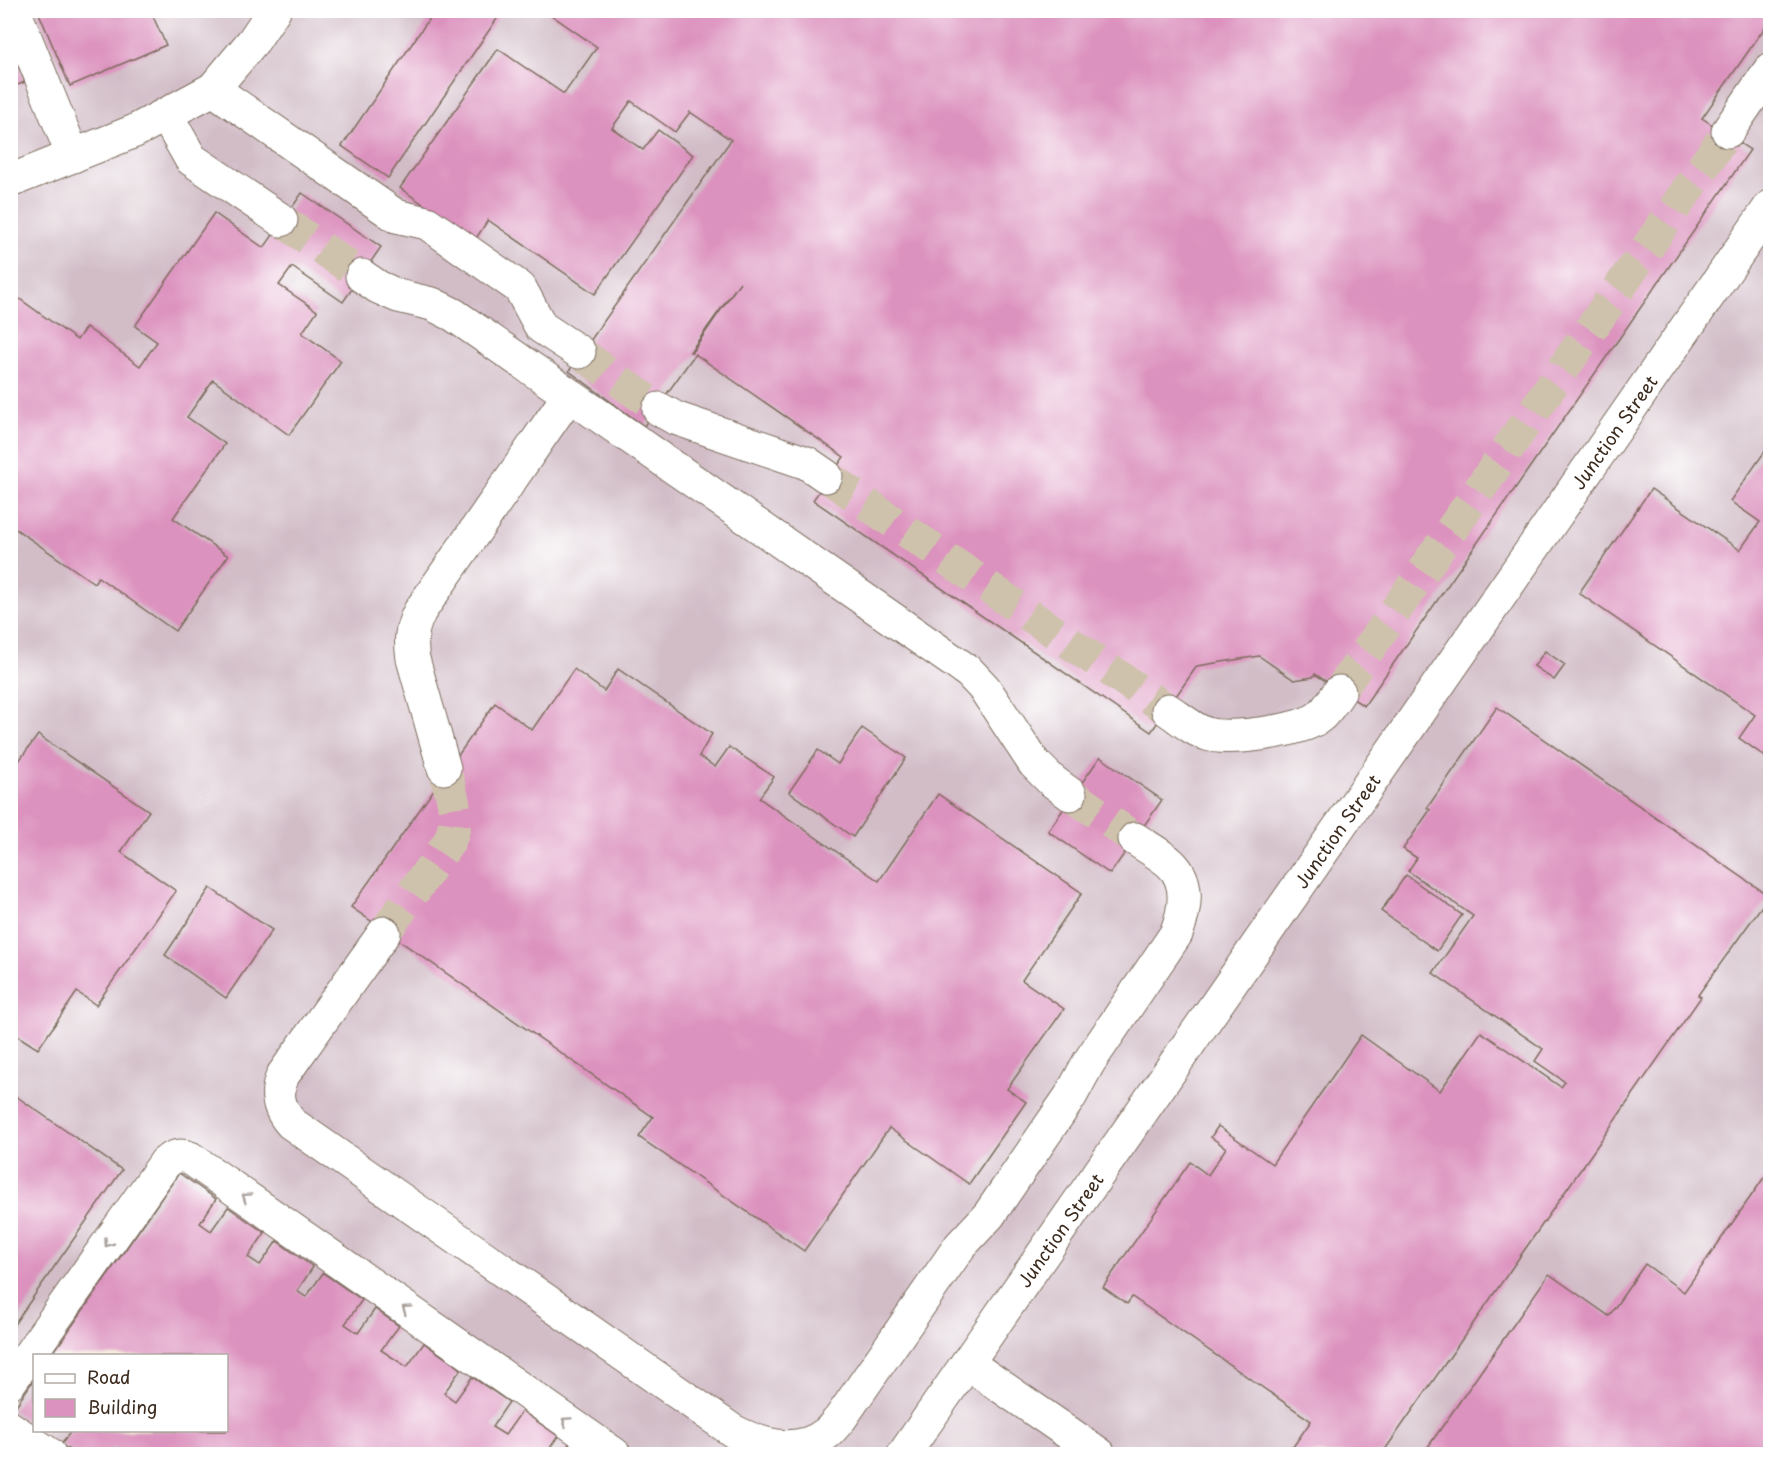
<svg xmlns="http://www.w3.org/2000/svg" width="1781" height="1465" font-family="'Playpen Sans',sans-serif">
  <rect width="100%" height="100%" fill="#fff"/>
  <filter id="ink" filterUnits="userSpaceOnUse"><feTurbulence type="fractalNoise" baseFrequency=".0167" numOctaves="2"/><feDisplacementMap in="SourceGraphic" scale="12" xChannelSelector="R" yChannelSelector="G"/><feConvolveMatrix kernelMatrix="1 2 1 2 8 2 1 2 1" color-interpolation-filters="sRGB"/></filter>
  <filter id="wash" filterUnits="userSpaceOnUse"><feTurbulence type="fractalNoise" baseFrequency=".008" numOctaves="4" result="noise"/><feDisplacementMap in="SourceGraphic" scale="24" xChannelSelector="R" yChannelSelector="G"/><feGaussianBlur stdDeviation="1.35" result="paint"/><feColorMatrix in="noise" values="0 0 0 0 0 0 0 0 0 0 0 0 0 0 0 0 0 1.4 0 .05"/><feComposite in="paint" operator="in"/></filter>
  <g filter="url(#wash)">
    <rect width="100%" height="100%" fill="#f4e8d1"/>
    <path fill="#d2bdc7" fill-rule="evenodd" d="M10,11H1770V1454H11ZM34,1356H226V1430H34Z"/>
    <g id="blocks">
      <g fill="#dc92be" fill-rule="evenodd">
        <polygon points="150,10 166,45 70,86 38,11"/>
        <polygon points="435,10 503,10 388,178 342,146"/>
        <path d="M544,10H1770V20L1702,118L1750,150L1364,706L1315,674L1313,677L1294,680L1259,656L1197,666L1151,732L813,500L844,457L695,354L644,426L569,371L731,140L690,112L675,132L631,101L612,128L643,150L658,130L693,155L595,294L488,220L475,240L400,188L498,49L564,94L597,47ZM740,282L692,352H690Z"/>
        <polygon points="10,46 25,82 10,88"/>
        <polygon points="302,193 381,247 343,302 292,267 279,285 317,311 302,333 341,361 289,435 213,380 187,417 225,444 173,518 228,556 175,631 98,577 94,583 10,525 10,292 77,340 86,327 140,366 157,342 135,326 214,213 264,248"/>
        <polygon points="1770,444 1770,760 1739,738 1755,715 1579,593 1651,489 1740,550 1760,522 1730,501"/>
        <polygon points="1545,651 1565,665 1554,680 1534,666"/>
        <polygon points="574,669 604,691 618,669 712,734 699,756 715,767 729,747 774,777 759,798 879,881 938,794 1082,893 1022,980 1064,1009 1007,1089 1026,1102 969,1184 889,1128 804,1251 639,1137 653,1117 351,907 495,703 532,730"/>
        <polygon points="1497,707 1769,896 1698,995 1701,997 1382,1454 1288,1454 1311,1421 1132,1297 1127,1304 1103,1287 1190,1162 1208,1175 1226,1148 1211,1137 1218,1126 1272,1164 1361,1035 1440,1091 1481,1032 1561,1087 1565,1082 1535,1061 1543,1049 1433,973 1473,916 1408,871 1417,858 1403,849 1430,810 1427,808"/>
        <polygon points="862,728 906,758 853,837 789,792 818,750 838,764"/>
        <polygon points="38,735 149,811 121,852 176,891 96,1005 77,992 38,1049 10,1031 10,773"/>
        <polygon points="1100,757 1162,800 1110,874 1048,831"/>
        <polygon points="1406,875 1462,915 1437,951 1381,911"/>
        <polygon points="210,888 272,930 226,998 165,955"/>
        <polygon points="10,1092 122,1170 10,1330"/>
        <polygon points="1770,1169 1770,1454 1423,1454 1549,1274 1609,1316 1645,1264 1684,1292"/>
        <polygon points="179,1173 216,1199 200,1223 211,1231 228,1207 265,1233 248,1257 260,1265 277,1241 313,1267 297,1291 306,1297 323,1273 362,1300 345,1324 358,1333 375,1309 399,1326 381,1350 407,1367 424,1343 461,1369 444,1393 455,1401 472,1377 509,1402 492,1427 505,1435 522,1411 558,1436 546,1454 123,1454 113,1448 108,1454 76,1454 61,1445 71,1431 226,1431 226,1356 51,1356"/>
        <polygon points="34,1379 34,1426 13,1410"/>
        <polygon points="569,1444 584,1454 562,1454"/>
      </g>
    </g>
  </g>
  <g filter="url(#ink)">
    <use href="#blocks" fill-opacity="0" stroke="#7c6c5d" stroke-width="1.5"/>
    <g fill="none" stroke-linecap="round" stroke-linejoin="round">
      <g stroke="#cfc2ad" stroke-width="33" stroke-dasharray="33 16" stroke-linecap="butt">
        <polyline points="281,220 362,276"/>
        <polyline points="579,352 659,409"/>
        <polyline points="826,476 1168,710"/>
        <polyline points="1339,692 1728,131"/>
        <polyline points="1070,794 1135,839"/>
        <path d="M384,933L449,842C462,815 451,795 444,768"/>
      </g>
      <defs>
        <g id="minor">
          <polyline points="14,10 73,156"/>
          <polyline points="213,89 396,216 427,223 520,288 541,327 579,352"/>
          <polyline points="166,115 191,159 281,220"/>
          <polyline points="1728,131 1770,70"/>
          <polyline points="10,181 135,131 213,89 254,40 274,10"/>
          <polyline points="362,276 378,287 398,296 432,304 454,315 969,672 985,689 1034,763 1051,780 1070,794"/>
          <polyline points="659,409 675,418 807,463 826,476"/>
          <path d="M1168,710C1180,718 1193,730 1207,734C1228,741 1302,731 1319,717C1327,711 1333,701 1339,692"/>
          <path d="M444,768L413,659C410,639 411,629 420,611L569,395"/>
          <path d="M384,933L283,1075C275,1093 278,1108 291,1123L733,1431C762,1446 799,1456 827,1433C832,1429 836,1423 840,1419L960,1246L989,1215L1070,1097L1089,1062L1176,934C1185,911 1191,882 1170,863C1160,854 1147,847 1135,839"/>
          <polyline points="967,1363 1099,1454"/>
          <path d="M10,1382L165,1163C173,1156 180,1154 190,1158L614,1454"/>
          <polyline points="10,1428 49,1454"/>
          <polyline points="904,1454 1770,207"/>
        </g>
      </defs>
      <use href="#minor" stroke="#7c6c5d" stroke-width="35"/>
      <use href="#minor" stroke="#fff" stroke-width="33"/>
    </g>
    <defs><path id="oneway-chevron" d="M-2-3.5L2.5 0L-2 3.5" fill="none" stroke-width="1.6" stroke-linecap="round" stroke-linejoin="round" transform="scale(1.5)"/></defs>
    <g stroke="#a79f9a">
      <use href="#oneway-chevron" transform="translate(246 1197) rotate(-145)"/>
      <use href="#oneway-chevron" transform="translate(108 1243) rotate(125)"/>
      <use href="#oneway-chevron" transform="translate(406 1309) rotate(-145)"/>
      <use href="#oneway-chevron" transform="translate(566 1421) rotate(-145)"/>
    </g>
  </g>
  <g text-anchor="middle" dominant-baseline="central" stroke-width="4.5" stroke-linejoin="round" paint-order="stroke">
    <g font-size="18" fill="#3b2a1e" stroke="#fff">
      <text transform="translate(1614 432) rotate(-55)">Junction Street</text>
      <text transform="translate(1337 831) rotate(-55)">Junction Street</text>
      <text transform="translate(1060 1230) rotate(-55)">Junction Street</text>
    </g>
  </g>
  <rect width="1781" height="1465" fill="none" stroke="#fff" stroke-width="36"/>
  <rect x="33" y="1354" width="195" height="78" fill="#ffffff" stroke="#b1aaa5" stroke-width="1.5"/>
  <rect x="45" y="1374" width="30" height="9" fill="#ffffff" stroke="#b1aaa5" stroke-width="1.5"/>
  <text x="87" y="1384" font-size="18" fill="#3b2a1e">Road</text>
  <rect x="45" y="1399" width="30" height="18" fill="#dc92be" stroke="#b1aaa5" stroke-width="1.5"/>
  <text x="87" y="1414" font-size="18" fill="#3b2a1e">Building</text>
</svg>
